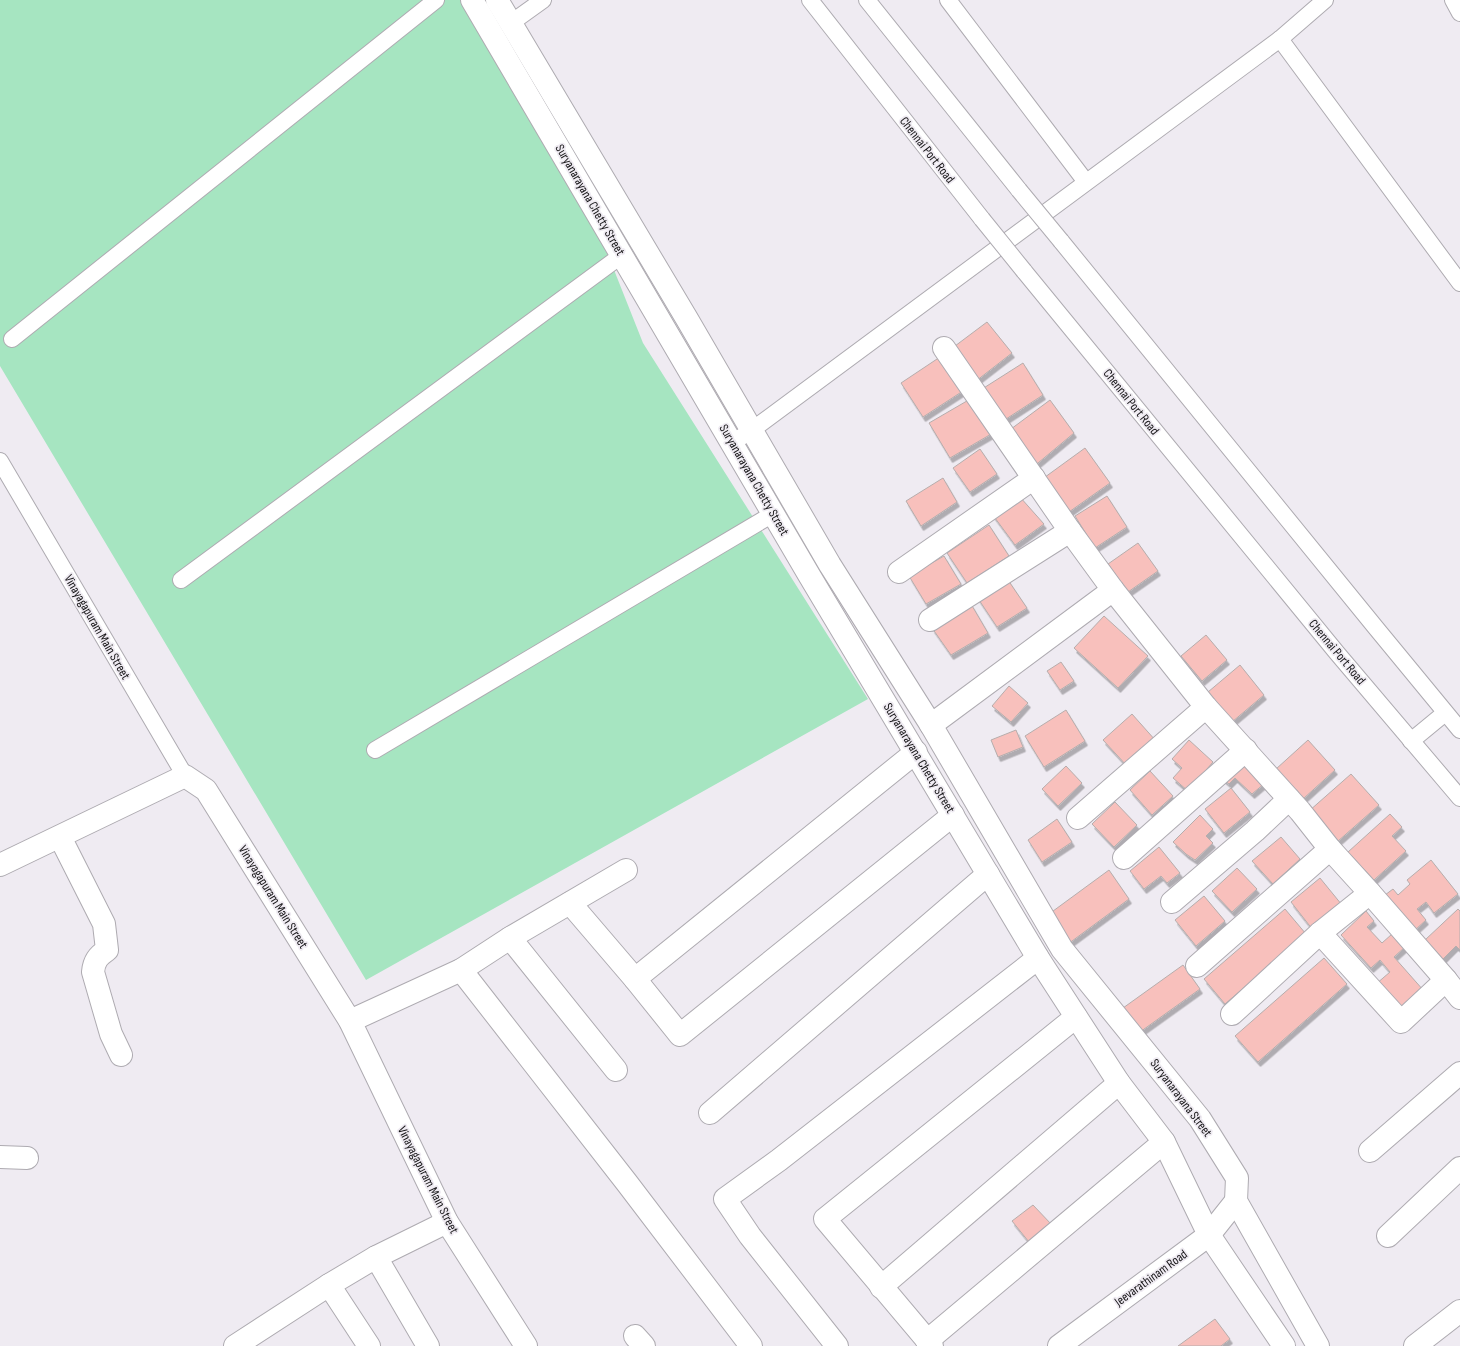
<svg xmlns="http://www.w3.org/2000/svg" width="1460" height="1346" font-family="'Sofia Sans Condensed',sans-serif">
  <defs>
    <filter id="shadow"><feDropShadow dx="2.5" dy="4.5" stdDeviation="0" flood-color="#0004"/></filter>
  </defs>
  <rect width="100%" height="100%" fill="#efebf2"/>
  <polygon fill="#a6e5c1" points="0,0 461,0 595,222 643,343 868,699 366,980 0,366"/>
  <g fill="#f8c0bc" stroke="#b6adac" filter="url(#shadow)">
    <polygon points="987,322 1012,353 976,381 951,349"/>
    <polygon points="943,355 966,389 923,417 901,383"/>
    <polygon points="1023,363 1043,395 1003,421 979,391"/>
    <polygon points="972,398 993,433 950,458 929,423"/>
    <polygon points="1050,400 1074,433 1032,468 1007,432"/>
    <polygon points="1085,448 1110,483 1069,512 1041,480"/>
    <polygon points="980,449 997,474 970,492 953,468"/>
    <polygon points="943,478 957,502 921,526 906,501"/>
    <polygon points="1107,496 1127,527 1095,548 1075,516"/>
    <polygon points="1020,497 1044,524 1015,545 992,514"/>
    <polygon points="989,525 1009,556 967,583 947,553"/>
    <polygon points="1138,543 1158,571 1128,592 1108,564"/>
    <polygon points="944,556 961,584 926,604 909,576"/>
    <polygon points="1006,577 1027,608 997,627 977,597"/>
    <polygon points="971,604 988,633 951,655 932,628"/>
    <polygon points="1104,616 1148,656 1118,688 1074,648"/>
    <polygon points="1206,635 1227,660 1202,681 1181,656"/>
    <polygon points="1061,662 1074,681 1060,690 1047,671"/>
    <polygon points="1240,665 1264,695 1232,722 1208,692"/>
    <polygon points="1009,686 1028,703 1011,722 992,706"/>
    <polygon points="1066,710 1085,741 1044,767 1025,736"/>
    <polygon points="1132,714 1156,741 1128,767 1103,740"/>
    <polygon points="1016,730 1023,747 998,757 991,740"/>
    <polygon points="1189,740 1213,762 1188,791 1173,778 1182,768 1172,759"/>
    <polygon points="1308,740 1335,770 1303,799 1276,769"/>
    <polygon points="1245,762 1265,783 1252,794 1235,778 1229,784 1222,778"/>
    <polygon points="1066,766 1082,783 1058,806 1042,789"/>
    <polygon points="1150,771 1173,796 1152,815 1130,790"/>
    <polygon points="1351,774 1379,805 1337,842 1309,811"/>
    <polygon points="1231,788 1250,812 1224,833 1205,809"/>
    <polygon points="1115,802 1137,825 1114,847 1092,824"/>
    <polygon points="1390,814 1402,827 1392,836 1406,851 1374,880 1348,852"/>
    <polygon points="1200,815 1213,829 1206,836 1213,843 1195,860 1186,854 1173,842"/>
    <polygon points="1057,819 1072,842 1042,862 1028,840"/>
    <polygon points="1281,837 1300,859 1273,884 1252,861"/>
    <polygon points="1159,847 1180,873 1167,883 1161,876 1144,889 1130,871"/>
    <polygon points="1431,860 1458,894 1434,913 1426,902 1417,909 1426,920 1414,931 1385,895 1393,889 1398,895 1410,884 1407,880"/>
    <polygon points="1237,868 1257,889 1232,912 1212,891"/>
    <polygon points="1109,870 1129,899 1068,944 1049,914"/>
    <polygon points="1320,878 1342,905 1313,930 1291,902"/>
    <polygon points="1204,896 1225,921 1196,946 1175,920"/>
    <polygon points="1285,909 1306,934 1225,1004 1204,979"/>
    <polygon points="1458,909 1460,911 1460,950 1456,946 1443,959 1425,940"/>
    <polygon points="1366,911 1374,921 1367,927 1382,943 1392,934 1405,947 1394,957 1424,991 1401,1012 1376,984 1390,972 1380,960 1371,968 1341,935"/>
    <polygon points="1324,958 1347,984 1258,1062 1235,1036"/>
    <polygon points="1183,965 1200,989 1140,1032 1123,1008"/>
    <polygon points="1033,1205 1052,1225 1029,1242 1012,1221"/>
    <polygon points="1215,1319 1230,1339 1221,1346 1178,1346"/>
  </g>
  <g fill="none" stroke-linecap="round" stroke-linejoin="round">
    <defs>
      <g id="lane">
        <polyline points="810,0 982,219"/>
        <polyline points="867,0 1019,190"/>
        <polyline points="948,0 1086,182"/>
        <polyline points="1453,0 1460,13"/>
        <polyline points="511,23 543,0"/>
        <polyline points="1280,39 1460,283"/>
        <polyline points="1061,241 1376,628 1460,730"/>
        <polyline points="1024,271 1337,653 1460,798"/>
        <polyline points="12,339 436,0"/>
        <polyline points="732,443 752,430 1280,39 1325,0"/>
        <polyline points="0,461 185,776"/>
        <polyline points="181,580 622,255"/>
        <polyline points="1411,741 1445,713"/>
        <polyline points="375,750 773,514"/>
      </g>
      <g id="street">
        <polyline points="944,348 1070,531 1113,590 1206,707 1300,811 1330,849 1370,893 1446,980 1460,998"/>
        <polyline points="899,572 1034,478"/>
        <polyline points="930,620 1070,531"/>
        <polyline points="931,725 1113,590"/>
        <polyline points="1078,818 1206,707"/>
        <path d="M60,837L104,924L107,950C98,956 94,961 93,972L111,1034L121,1055"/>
        <polyline points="1124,858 1246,750"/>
        <polyline points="0,865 185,776 206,790 350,1021 447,1222 526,1346"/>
        <polyline points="1172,902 1255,831 1289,799"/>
        <polyline points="570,903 635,979 680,1035 953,815"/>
        <polyline points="1320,933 1401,1022 1446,980"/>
        <polyline points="510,938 616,1070"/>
        <polyline points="1197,966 1330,849"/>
        <polyline points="461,970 627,1183 751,1346"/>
        <polyline points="635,979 916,752"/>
        <polyline points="1232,1014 1320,933 1370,893"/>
        <polyline points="350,1021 461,970 510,938 626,870"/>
        <polyline points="710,1113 988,874"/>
        <polyline points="1370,1151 1460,1073"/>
        <polyline points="0,1157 27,1158"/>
        <polyline points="1388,1236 1460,1168"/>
        <polyline points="376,1257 428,1346"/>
        <polyline points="329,1285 369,1346"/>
        <polyline points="881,1287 1119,1083"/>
        <polyline points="635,1336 644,1346"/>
        <polyline points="927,1341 1164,1142"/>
        <polyline points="235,1346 329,1285 376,1257 447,1222"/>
        <polyline points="837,1346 750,1236 725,1199 779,1160 1038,958"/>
        <polyline points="932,1346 825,1219 1076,1017"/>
        <polyline points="1415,1346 1460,1311"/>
      </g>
      <polyline id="secondary" points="1059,1346 1209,1235 1236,1201"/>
      <g id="primary">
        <polyline points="472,0 809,575 1038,958 1119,1083 1164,1142 1209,1235 1284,1346"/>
        <polyline points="497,0 687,319 830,565 931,725 1062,949 1200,1119 1237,1178 1236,1201 1318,1346"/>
      </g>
    </defs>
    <use href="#lane" stroke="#aeabb1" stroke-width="18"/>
    <use href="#street" stroke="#aeabb1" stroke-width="24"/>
    <use href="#secondary" stroke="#aeabb1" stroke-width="24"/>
    <use href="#primary" stroke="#aeabb1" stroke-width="24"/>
    <use href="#lane" stroke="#fff" stroke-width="16"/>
    <use href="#street" stroke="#fff" stroke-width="22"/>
    <use href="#secondary" stroke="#fff" stroke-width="22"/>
    <use href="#primary" stroke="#fff" stroke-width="22"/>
    <defs>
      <g id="lane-bridge">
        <polyline points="1019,190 1061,241"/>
        <polyline points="982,219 1024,271"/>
      </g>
    </defs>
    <use href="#lane-bridge" stroke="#aeabb1" stroke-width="18" stroke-linecap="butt"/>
    <use href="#lane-bridge" stroke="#fff" stroke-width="16"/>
  </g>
  <g text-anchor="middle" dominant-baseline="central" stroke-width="3.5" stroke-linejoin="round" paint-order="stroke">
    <g font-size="13" fill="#151416" stroke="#efebf2">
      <text transform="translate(927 150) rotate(52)">Chennai Port Road</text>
      <text transform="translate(590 200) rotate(60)">Suryanarayana Chetty Street</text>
      <text transform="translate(1131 402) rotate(51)">Chennai Port Road</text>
      <text transform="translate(754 480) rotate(60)">Suryanarayana Chetty Street</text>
      <text transform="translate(97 627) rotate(60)">Vinayagapuram Main Street</text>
      <text transform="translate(1337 652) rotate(50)">Chennai Port Road</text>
      <text transform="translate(919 758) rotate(59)">Suryanarayana Chetty Street</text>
      <text transform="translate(273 897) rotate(58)">Vinayagapuram Main Street</text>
      <text transform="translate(1181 1098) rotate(53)">Suryanarayana Street</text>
      <text transform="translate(428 1180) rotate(63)">Vinayagapuram Main Street</text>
      <text transform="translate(1151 1278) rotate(-36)">Jeevarathinam Road</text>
    </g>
  </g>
</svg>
